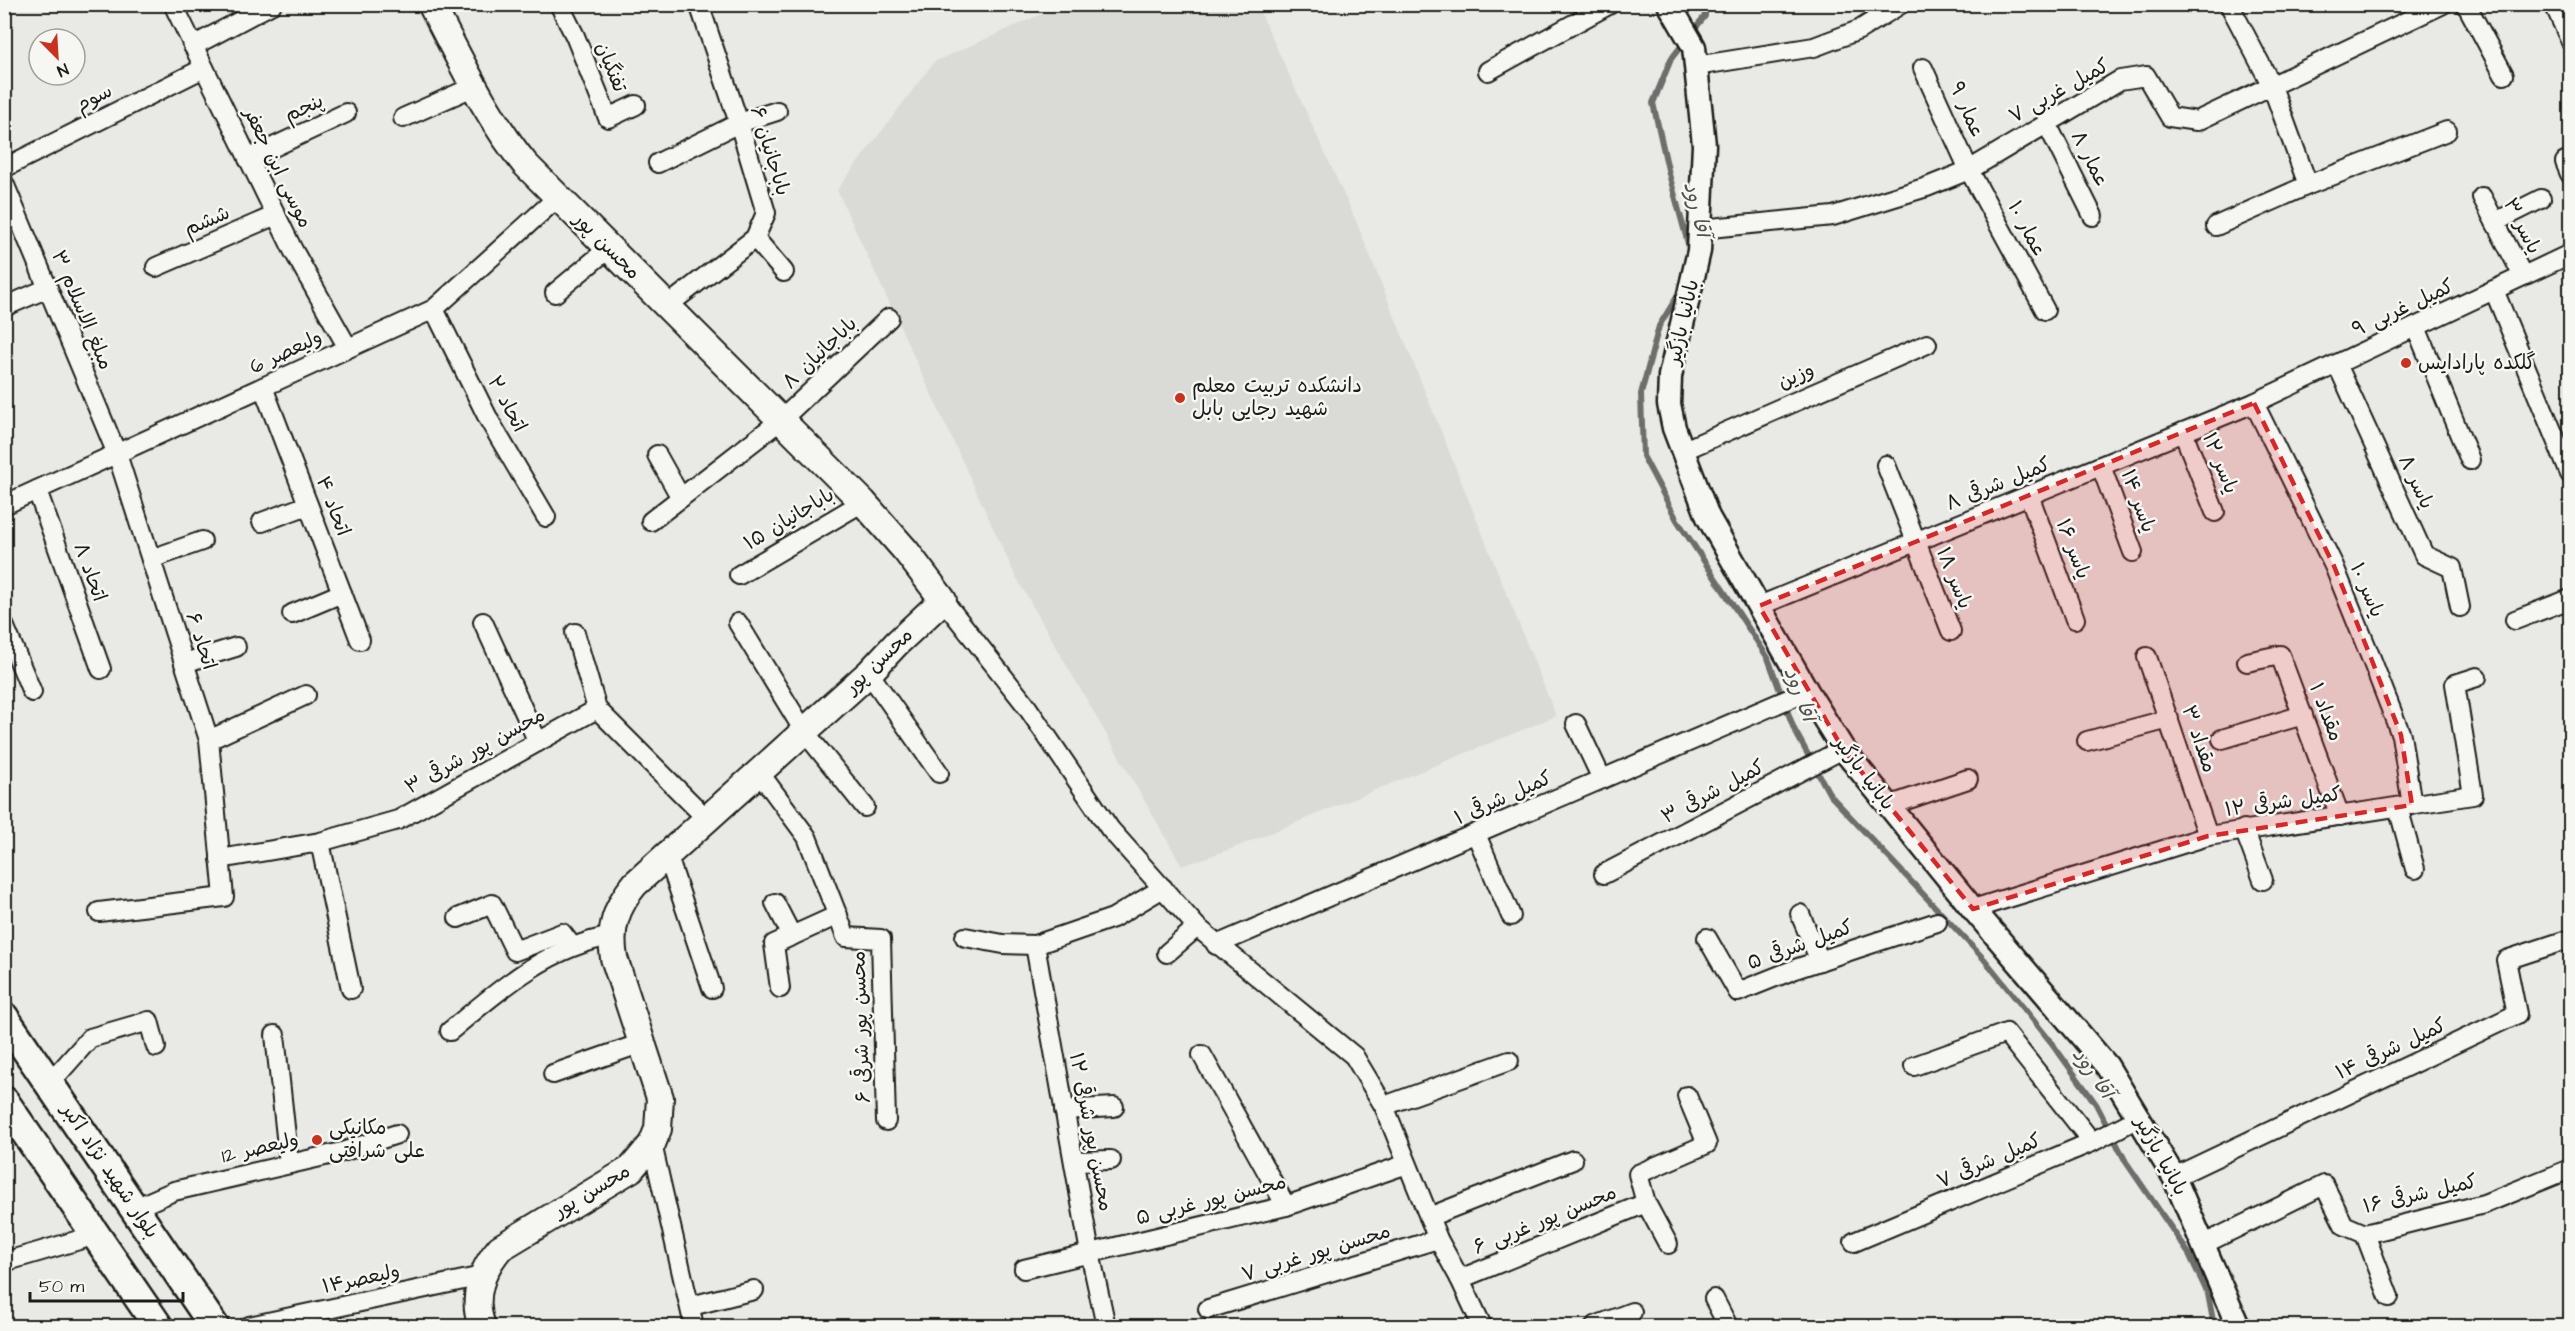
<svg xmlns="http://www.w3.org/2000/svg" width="2575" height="1331" font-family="'Architects Daughter','Playpen Sans Arabic',sans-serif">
  <rect width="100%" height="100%" fill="#e9e9e5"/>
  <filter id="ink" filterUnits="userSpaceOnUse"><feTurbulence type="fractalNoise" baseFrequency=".0167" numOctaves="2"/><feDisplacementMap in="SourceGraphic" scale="12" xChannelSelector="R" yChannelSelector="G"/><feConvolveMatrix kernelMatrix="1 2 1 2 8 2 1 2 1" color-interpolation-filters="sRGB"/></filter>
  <g filter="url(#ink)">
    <polygon fill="#dadad6" points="1062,5 1257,5 1356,221 1556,716 1236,847 1182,866 1015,575 837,190 934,62"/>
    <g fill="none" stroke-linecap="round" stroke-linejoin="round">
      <g stroke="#6d6d6c" stroke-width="6">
        <polyline points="1692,32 1705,16 1705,4"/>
        <polyline points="1686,40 1671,59 1653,103 1669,174 1690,251"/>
        <polyline points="1680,292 1659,326 1641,394 1643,456 1677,520 1768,658 1794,729 1830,795 1984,959 2051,1042 2096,1104 2126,1162 2189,1254 2208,1294 2214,1326"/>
      </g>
      <defs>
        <g id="minor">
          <polyline points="173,4 293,250 348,348"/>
          <polyline points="559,4 575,36 608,118 636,105"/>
          <polyline points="2229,4 2272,86 2308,185"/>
          <polyline points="2466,4 2504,75"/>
          <polyline points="2554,4 2570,40"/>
          <polyline points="193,46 272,4"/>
          <polyline points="1696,66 1814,47 1859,30 1901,4"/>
          <polyline points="1923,68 1969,170 2045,310"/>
          <polyline points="1488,71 1610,4"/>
          <polyline points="403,118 475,86"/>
          <polyline points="2046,122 2093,216"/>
          <polyline points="248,159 346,113"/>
          <polyline points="2565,162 2570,174"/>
          <polyline points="658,163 739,123 777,111"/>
          <polyline points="4,168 204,68"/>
          <polyline points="4,183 117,454 209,740 306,695"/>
          <polyline points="2482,197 2523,276"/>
          <polyline points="2495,222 2541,199"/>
          <polyline points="2216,226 2308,185 2447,131"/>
          <polyline points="1700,229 1833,216 1927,187 1969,170 2120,80 2146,76 2170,117 2197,121 2443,4"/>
          <polyline points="755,238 784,272"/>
          <polyline points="156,267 276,215"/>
          <polyline points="2494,290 2570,474"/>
          <polyline points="555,293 609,248"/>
          <polyline points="667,306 755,238 766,213 739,123 699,4"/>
          <polyline points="4,307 48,288"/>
          <polyline points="434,309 489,420 546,517"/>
          <polyline points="2416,327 2470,460"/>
          <polyline points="2337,364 2424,555 2452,568 2460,607"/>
          <polyline points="263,387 360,640"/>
          <polyline points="2254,403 2334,566 2371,658 2401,735 2412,805"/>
          <polyline points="2183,432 2215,512"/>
          <polyline points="1682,451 1927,344"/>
          <polyline points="657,455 681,498"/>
          <polyline points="1886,465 1951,631"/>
          <polyline points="2101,466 2133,552"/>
          <polyline points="37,490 101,669"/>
          <polyline points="2029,495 2075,619"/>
          <polyline points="4,505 434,309 558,197"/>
          <polyline points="651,521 781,420 889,318"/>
          <polyline points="262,522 308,505"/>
          <polyline points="151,559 202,541"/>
          <polyline points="739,575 863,502"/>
          <polyline points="943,600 1025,704 1110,829 1197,927 1354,1056 1384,1106 1438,1239 1460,1279 1482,1326"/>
          <polyline points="1759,606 2254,403 2570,254"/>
          <polyline points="292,614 342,593"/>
          <polyline points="2515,620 2570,599"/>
          <polyline points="483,622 538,742"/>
          <polyline points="738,623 804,731 865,807"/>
          <polyline points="4,625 32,692"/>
          <polyline points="575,633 597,709"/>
          <polyline points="2147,657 2208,836"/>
          <polyline points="2247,662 2280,655 2340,816"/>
          <polyline points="184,663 236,647"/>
          <polyline points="869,673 939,773"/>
          <polyline points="1576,724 1602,779"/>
          <polyline points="2222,739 2303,715"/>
          <polyline points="2087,741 2169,719"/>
          <polyline points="759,772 807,837 846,937 881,939 886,1121"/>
          <polyline points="1888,806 1968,779"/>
          <polyline points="2398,807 2415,869"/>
          <polyline points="2244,829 2263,880"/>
          <polyline points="1476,834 1511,916"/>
          <polyline points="320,842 351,989"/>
          <polyline points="667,854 712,988"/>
          <polyline points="220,859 320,842 398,820 597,709 707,819"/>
          <polyline points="1604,874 1843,749"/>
          <polyline points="775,903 792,936"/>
          <polyline points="1973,909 2208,836 2473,795 2455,684 2477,677"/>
          <polyline points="99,912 224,897 209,740"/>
          <polyline points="1800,914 1820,961"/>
          <polyline points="458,918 492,904 515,951 562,933 572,946"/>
          <polyline points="965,937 1003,944 1035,945 1113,918 1163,888"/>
          <polyline points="1707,938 1738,992 1798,968 1937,922"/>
          <polyline points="1035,945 1090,1253 1106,1326"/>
          <polyline points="1216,945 1807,691"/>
          <polyline points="1167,953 1197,927"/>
          <polyline points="780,988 774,944 838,915"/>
          <path d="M450,1031C499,990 547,947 612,936"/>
          <polyline points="275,1035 289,1164"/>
          <polyline points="1202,1055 1286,1206"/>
          <polyline points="1914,1066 2006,1033 2092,1142"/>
          <polyline points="553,1074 642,1043"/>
          <polyline points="50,1083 90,1038 149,1021 156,1047"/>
          <polyline points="1384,1106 1509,1061"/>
          <polyline points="1064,1110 1114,1107"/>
          <polyline points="652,1144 694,1326"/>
          <polyline points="1075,1161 1111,1160"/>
          <polyline points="2174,1177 2517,1014 2506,960 2570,939"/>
          <polyline points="135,1208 174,1191 342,1152 397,1134"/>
          <polyline points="1429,1217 1573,1160"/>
          <polyline points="2365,1234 2389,1297"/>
          <polyline points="1854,1242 2092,1142 2140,1117"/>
          <polyline points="1668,1244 1646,1203 1638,1174 1707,1144 1687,1096"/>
          <polyline points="2204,1244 2324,1185 2344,1225 2365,1234 2484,1204 2570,1169"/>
          <polyline points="4,1262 96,1235"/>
          <polyline points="1024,1269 1286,1206 1407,1164"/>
          <polyline points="1460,1279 1646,1203"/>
          <polyline points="1714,1299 1728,1326"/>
          <polyline points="691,1306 754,1290"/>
          <polyline points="1208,1309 1438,1239"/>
          <polyline points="249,1326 482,1276"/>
          <polyline points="1595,1326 1632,1312"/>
        </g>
        <polyline id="tertiary" points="1669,4 1694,47 1704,145 1699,251 1670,376 1669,404 1674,428 1708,517 1807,691 1843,749 1973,909 2107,1066 2174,1177 2238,1326"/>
        <path id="secondary" d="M431,4C460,59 486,116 525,164L863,502L906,551L943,600L896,644L869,673L635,884C616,907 609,928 614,958L660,1098L658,1129L652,1144L631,1169L500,1248C482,1269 471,1298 482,1326"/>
        <g id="primary">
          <polyline points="4,1017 214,1326"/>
          <polyline points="4,1101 158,1326"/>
        </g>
      </defs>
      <use href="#minor" stroke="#1c1c1c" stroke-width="22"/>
      <use href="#tertiary" stroke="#1c1c1c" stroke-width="27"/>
      <use href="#secondary" stroke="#1c1c1c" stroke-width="30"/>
      <use href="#primary" stroke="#1c1c1c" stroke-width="33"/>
      <use href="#minor" stroke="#f6f6f2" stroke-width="18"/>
      <use href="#tertiary" stroke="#f6f6f2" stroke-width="22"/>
      <use href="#secondary" stroke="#f6f6f2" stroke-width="26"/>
      <use href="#primary" stroke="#f6f6f2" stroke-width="28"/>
    </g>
  </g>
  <path fill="#d62828" fill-opacity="0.2" stroke="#d62828" stroke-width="4.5" stroke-dasharray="12 8" stroke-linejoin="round" d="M2254,403L2334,566L2371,658L2401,735L2412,805L2208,836L1973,909L1843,749L1759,606Z"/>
  <g fill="#c8321e" stroke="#f6f6f2" stroke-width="2">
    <circle cx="2406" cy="363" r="6"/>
    <circle cx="1180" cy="398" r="6"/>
    <circle cx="317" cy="1140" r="6"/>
  </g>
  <g text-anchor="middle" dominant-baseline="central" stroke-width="5" stroke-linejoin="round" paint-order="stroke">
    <g font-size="20" fill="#1c1c1c" stroke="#f6f6f2">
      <text transform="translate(611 67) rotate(68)">تفنگیان</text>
      <text transform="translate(2059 91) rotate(-29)">کمیل غربی ۷</text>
      <text transform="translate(94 98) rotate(-27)">سوم</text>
      <text transform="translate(304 108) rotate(-25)">پنجم</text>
      <text transform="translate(1967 110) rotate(66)">عمار ۹</text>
      <text transform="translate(770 151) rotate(73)">باباجانیان ۶</text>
      <text transform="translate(2090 159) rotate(63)">عمار ۸</text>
      <text transform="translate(278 168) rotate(64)">موسی ابن جعفر</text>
      <text transform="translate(207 221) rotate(-23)">ششم</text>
      <text transform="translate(2522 226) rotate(63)">یاسر ۳</text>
      <text transform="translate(2027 229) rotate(62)">عمار ۱۰</text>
      <text transform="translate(607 246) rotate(45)">محسن پور</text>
      <text transform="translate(2403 308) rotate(-25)">کمیل غربی ۹</text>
      <text transform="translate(82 310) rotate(67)">مبلغ الاسلام ۳</text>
      <text transform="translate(1683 322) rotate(-77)">بابانیا بازگیر</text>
      <text transform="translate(286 352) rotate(-25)">ولیعصر 6</text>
      <text transform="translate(820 353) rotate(-44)">باباجانیان ۸</text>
      <text transform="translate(1796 376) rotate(-24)">وزین</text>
      <text transform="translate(507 404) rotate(62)">اتحاد ۲</text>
      <text transform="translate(2220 463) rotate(68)">یاسر ۱۲</text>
      <text transform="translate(2416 482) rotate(65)">یاسر ۸</text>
      <text transform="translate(1998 484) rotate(-22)">کمیل شرقی ۸</text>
      <text transform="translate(2138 501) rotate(70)">یاسر ۱۴</text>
      <text transform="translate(333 506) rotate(69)">اتحاد ۴</text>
      <text transform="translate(789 519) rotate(-31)">باباجانیان ۱۵</text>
      <text transform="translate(2073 549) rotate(69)">یاسر ۱۶</text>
      <text transform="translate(90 572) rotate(70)">اتحاد ۸</text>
      <text transform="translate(1954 578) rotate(68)">یاسر ۱۸</text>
      <text transform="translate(2367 590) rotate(67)">یاسر ۱۰</text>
      <text transform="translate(201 641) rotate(72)">اتحاد ۶</text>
      <text transform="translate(879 661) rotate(-44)">محسن پور</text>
      <text transform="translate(2326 712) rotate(69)">مقداد ۱</text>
      <text transform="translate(2199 739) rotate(71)">مقداد ۳</text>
      <text transform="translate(475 751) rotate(-29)">محسن پور شرقی ۳</text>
      <text transform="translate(1864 773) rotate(53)">بابانیا بازگیر</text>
      <text transform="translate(1713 792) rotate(-28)">کمیل شرقی ۳</text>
      <text transform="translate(1503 798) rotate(-24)">کمیل شرقی ۱</text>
      <text transform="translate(2283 802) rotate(-8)">کمیل شرقی ۱۲</text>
      <text transform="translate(1800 945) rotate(-20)">کمیل شرقی ۵</text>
      <text transform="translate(861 1027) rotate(-92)">محسن پور شرقی ۶</text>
      <text transform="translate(2391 1049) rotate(-25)">کمیل شرقی ۱۴</text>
      <text transform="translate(1091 1132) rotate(79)">محسن پور شرقی ۱۲</text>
      <text transform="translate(260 1148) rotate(-13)">ولیعصر 12</text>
      <text transform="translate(2161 1156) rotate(61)">بابانیا بازگیر</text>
      <text transform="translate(1989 1161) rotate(-23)">کمیل شرقی ۷</text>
      <text transform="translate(110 1171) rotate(56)">بلوار شهید نژاد اکبر</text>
      <text transform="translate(592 1191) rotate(-31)">محسن پور</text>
      <text transform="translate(2420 1194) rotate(-13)">کمیل شرقی ۱۶</text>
      <text transform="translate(1211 1200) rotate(-14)">محسن پور غربی ۵</text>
      <text transform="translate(1545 1220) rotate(-22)">محسن پور غربی ۶</text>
      <text transform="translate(1316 1253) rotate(-17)">محسن پور غربی ۷</text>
      <text transform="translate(361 1279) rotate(-12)">ولیعصر۱۴</text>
    </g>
    <g font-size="20" fill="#1c1c1c" stroke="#f6f6f2" text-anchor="start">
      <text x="2418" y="363">گلکده پارادایس</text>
      <text x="1192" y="386">دانشکده تربیت معلم<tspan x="1192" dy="23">شهید رجایی بابل</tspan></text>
      <text x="329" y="1128">مکانیکی<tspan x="329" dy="23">علی شرافتی</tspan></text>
    </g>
    <g font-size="21" font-style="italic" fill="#525251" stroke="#f6f6f2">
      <text transform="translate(1697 209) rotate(76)">آقا رود</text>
      <text transform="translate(1800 694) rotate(69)">آقا رود</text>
      <text transform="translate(2093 1073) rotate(55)">آقا رود</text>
    </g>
  </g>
  <rect width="2575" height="1331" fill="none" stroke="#f6f6f2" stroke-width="24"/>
  <rect x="12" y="12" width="2551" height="1307" fill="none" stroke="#1c1c1c" stroke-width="2" filter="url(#ink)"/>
  <g transform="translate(57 57) rotate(156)"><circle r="28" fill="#f6f6f2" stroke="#9f9f9c" stroke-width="1.5"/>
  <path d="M0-4.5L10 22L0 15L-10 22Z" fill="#c8321e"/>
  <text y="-9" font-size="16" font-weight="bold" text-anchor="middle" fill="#1c1c1c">N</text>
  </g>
  <path d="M30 1292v9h153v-9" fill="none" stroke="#1c1c1c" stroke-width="3"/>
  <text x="39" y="1292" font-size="18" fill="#1c1c1c" stroke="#f6f6f2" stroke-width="4.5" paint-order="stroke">50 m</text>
</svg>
